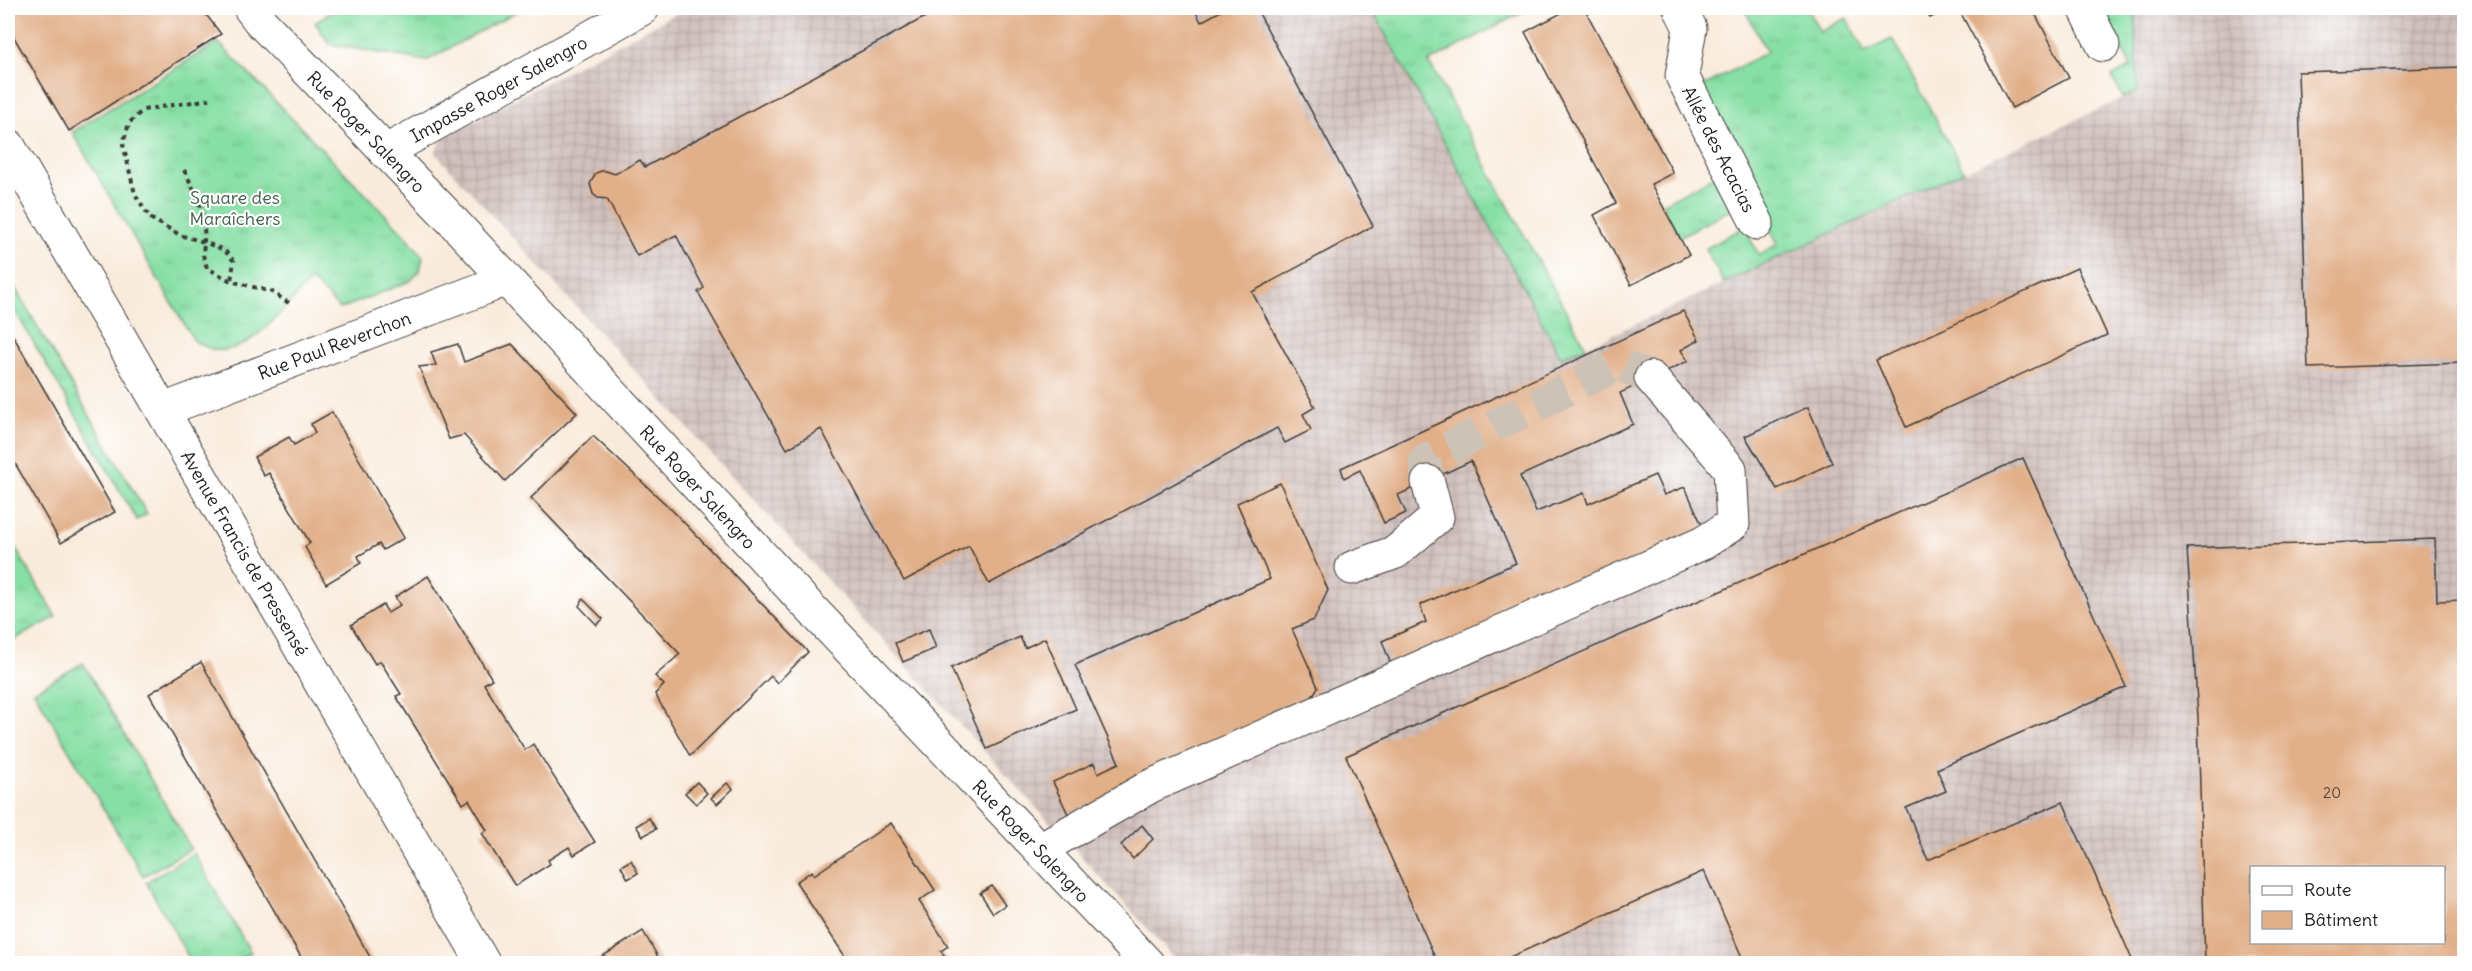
<svg xmlns="http://www.w3.org/2000/svg" width="2472" height="971" font-family="Delius,sans-serif">
  <defs>
    <pattern id="industrial-grid" width="8" height="8" patternUnits="userSpaceOnUse" patternTransform="scale(1.5)"><rect width="8" height="8" fill="#d0c0bc"/><path d="M0 4h8M4 0v8" fill="none" stroke="#b2a4a1"/></pattern>
    <pattern id="grass-tufts" width="24" height="20" patternUnits="userSpaceOnUse" patternTransform="scale(1.5)"><rect width="24" height="20" fill="#86dfa4"/><path d="M3 7l-1-3M5 7V3M7 7l1-3M15 17l-1-3M17 17v-4M19 17l1-3" fill="none" stroke="#73bf8d"/></pattern>
  </defs>
  <rect width="100%" height="100%" fill="#fff"/>
  <filter id="ink" filterUnits="userSpaceOnUse"><feTurbulence type="fractalNoise" baseFrequency=".0167" numOctaves="2"/><feDisplacementMap in="SourceGraphic" scale="12" xChannelSelector="R" yChannelSelector="G"/><feConvolveMatrix kernelMatrix="1 2 1 2 8 2 1 2 1" color-interpolation-filters="sRGB"/></filter>
  <filter id="wash" filterUnits="userSpaceOnUse"><feTurbulence type="fractalNoise" baseFrequency=".008" numOctaves="4" result="noise"/><feDisplacementMap in="SourceGraphic" scale="24" xChannelSelector="R" yChannelSelector="G"/><feGaussianBlur stdDeviation="1.35" result="paint"/><feColorMatrix in="noise" values="0 0 0 0 0 0 0 0 0 0 0 0 0 0 0 0 0 1.4 0 .05"/><feComposite in="paint" operator="in"/></filter>
  <g filter="url(#wash)">
    <rect width="100%" height="100%" fill="#f9ebdc"/>
    <path fill="url(#industrial-grid)" fill-rule="evenodd" d="M686,8H1399L1586,347L2138,91L2135,8H2464V963H1179L435,153L443,137ZM2252,868H2444V942H2252Z"/>
    <g fill="url(#grass-tufts)" stroke="#517e60" stroke-width="1.5">
      <path d="M337,8C347,7 360,5 369,8C381,10 386,12 399,8H523L426,61L330,44L315,23Z"/>
      <polygon points="1371,8 1530,8 1429,62 1586,347 1561,357"/>
      <polygon points="1744,8 1772,8 1775,13 1785,8 1807,8 1820,32 1846,18 1865,52 1892,39 1964,171 1724,283 1705,249 1744,227 1759,255 1778,244 1696,90 1767,52"/>
      <polygon points="2100,8 2135,8 2138,91 2123,98 2112,77 2131,66"/>
      <path d="M218,42L407,237L423,257L420,271L410,281L340,309L311,280C288,303 248,360 211,349C205,347 199,343 194,341L72,132Z"/>
      <polygon points="1716,175 1734,208 1679,237 1662,204"/>
      <polygon points="8,276 147,514 137,520 8,299"/>
      <polygon points="8,535 56,617 8,643"/>
      <polygon points="83,663 191,849 143,876 34,691"/>
      <polygon points="194,853 251,953 233,963 192,963 146,882"/>
    </g>
    <g id="blocks">
      <g fill="#e1af88" fill-rule="evenodd">
        <polygon points="8,8 201,8 221,34 69,131 8,27"/>
        <polygon points="942,8 1194,8 1201,22 1226,8 1256,8 1373,226 1252,292 1315,407 1303,414 1311,430 1285,443 1277,428 989,584 969,546 904,581 821,429 787,449 698,292 704,288 676,235 637,256 607,199 598,198 593,194 590,184 596,173 601,171 606,171 615,174 640,160 645,167"/>
        <polygon points="1571,8 1584,8 1673,173 1651,184 1689,255 1631,285 1594,215 1616,203 1525,32"/>
        <polygon points="1924,8 1950,8 1930,18"/>
        <polygon points="1958,8 2032,8 2069,78 2012,108"/>
        <polygon points="2464,67 2464,363 2308,368 2298,72"/>
        <polygon points="2077,268 2107,335 1906,427 1876,360"/>
        <polygon points="1683,311 1699,340 1681,350 1688,361 1620,393 1633,424 1520,476 1536,512 1584,493 1588,504 1655,475 1664,495 1685,487 1705,532 1393,670 1382,641 1426,622 1420,605 1516,563 1471,461 1398,495 1406,513 1384,523 1360,470 1344,478 1341,468"/>
        <polygon points="8,327 115,512 61,543 8,451"/>
        <polygon points="458,344 464,362 512,344 577,413 505,481 464,435 449,439 419,367 436,365 431,352"/>
        <polygon points="1808,407 1832,463 1777,489 1745,436"/>
        <polygon points="332,412 404,538 383,550 379,544 358,556 361,563 326,584 305,547 310,543 269,473 264,476 254,457 289,437 294,445 315,433 311,424"/>
        <polygon points="593,436 671,509 808,652 777,683 771,676 690,756 655,694 664,685 655,676 680,654 531,498"/>
        <polygon points="2023,458 2126,687 1937,769 1946,791 1906,808 1928,860 2063,802 2134,964 1745,964 1704,871 1494,964 1438,964 1346,756"/>
        <polygon points="1280,483 1328,590 1314,620 1292,629 1318,687 1304,710 1068,814 1053,782 1094,763 1098,773 1119,763 1075,665 1270,579 1237,503"/>
        <path d="M2435,539L2437,601L2464,600V964H2205L2198,717L2187,548ZM2252,868H2444V942H2252Z"/>
        <polygon points="428,576 492,679 484,684 525,750 533,744 595,842 574,855 569,847 548,860 550,864 515,886 482,833 487,830 469,800 463,804 396,696 401,694 380,661 375,664 351,625 383,605 388,613 400,605 395,597"/>
        <polygon points="583,599 603,619 597,625 579,606"/>
        <polygon points="929,629 936,648 903,662 895,643"/>
        <polygon points="1020,637 1025,648 1045,638 1076,709 987,749 951,668"/>
        <polygon points="201,662 374,964 305,964 149,694"/>
        <polygon points="697,782 707,793 696,804 685,793"/>
        <polygon points="727,783 733,789 717,804 711,798"/>
        <polygon points="649,818 656,829 643,836 636,826"/>
        <polygon points="891,823 935,890 919,901 948,946 941,951 949,964 850,964 796,882 812,871 814,875"/>
        <polygon points="1142,825 1153,839 1133,859 1121,845"/>
        <polygon points="631,860 638,873 628,879 621,866"/>
        <polygon points="992,886 1005,905 993,913 980,893"/>
        <polygon points="643,931 662,964 590,964"/>
      </g>
    </g>
  </g>
  <g filter="url(#ink)">
    <use href="#blocks" fill-opacity="0" stroke="#3d3b39" stroke-width="1.5"/>
    <g fill="none" stroke-linecap="round" stroke-linejoin="round">
      <polyline stroke="#cdc2b6" stroke-width="33" stroke-dasharray="33 16" stroke-linecap="butt" points="1428,482 1425,460 1618,364 1651,378"/>
      <defs>
        <g id="minor">
          <path id="s1" d="M250,8L259,20L446,214L801,598L1148,964"/>
          <path id="s2" d="M1680,8L1690,28L1682,76L1757,223"/>
          <polyline points="2085,8 2103,45"/>
          <path id="s3" d="M8,145L484,964"/>
          <path id="s4" d="M385,152L643,8"/>
          <path id="s5" d="M163,410L490,286L503,275"/>
          <polyline points="1352,568 1396,552 1437,517 1428,482"/>
          <polyline points="1040,849 1151,786 1703,543 1733,524 1730,469 1651,378"/>
        </g>
      </defs>
      <use href="#minor" stroke="#3d3b39" stroke-width="35"/>
      <g stroke="#3d3b39" stroke-width="4" stroke-dasharray="4.5 4.5" stroke-linecap="butt">
        <polyline points="210,99 143,110 129,123 123,144 135,194 150,218 180,235 204,242 203,255 207,268 231,281 272,292 289,303"/>
        <path d="M184,170C197,195 206,214 204,242L224,250L234,261L231,281"/>
      </g>
      <use href="#minor" stroke="#fff" stroke-width="33"/>
    </g>
  </g>
  <g text-anchor="middle" dominant-baseline="central" stroke-width="4.5" stroke-linejoin="round" paint-order="stroke">
    <g font-size="15" fill="#4d4137">
      <text x="2332" y="792">20</text>
    </g>
    <g font-size="18" fill="#1c1c1c" stroke="#fff">
      <text stroke="none"><textPath href="#s4" startOffset="130">Impasse Roger Salengro</textPath></text>
      <text stroke="none"><textPath href="#s1" startOffset="170">Rue Roger Salengro</textPath></text>
      <text stroke="none"><textPath href="#s2" startOffset="153">Allée des Acacias</textPath></text>
      <text stroke="none"><textPath href="#s5" startOffset="183">Rue Paul Reverchon</textPath></text>
      <text stroke="none"><textPath href="#s1" startOffset="656">Rue Roger Salengro</textPath></text>
      <text stroke="none"><textPath href="#s3" startOffset="472">Avenue Francis de Pressensé</textPath></text>
      <text stroke="none"><textPath href="#s1" startOffset="1142">Rue Roger Salengro</textPath></text>
    </g>
    <g font-size="18" fill="#41604c" stroke="#fff">
      <text x="235" y="197">Square des<tspan x="235" dy="21">Maraîchers</tspan></text>
    </g>
  </g>
  <rect width="2472" height="971" fill="none" stroke="#fff" stroke-width="30"/>
  <rect x="2250" y="866" width="195" height="78" fill="#ffffff" stroke="#a4a4a4" stroke-width="1.5"/>
  <rect x="2262" y="886" width="30" height="9" fill="#ffffff" stroke="#a4a4a4" stroke-width="1.5"/>
  <text x="2304" y="896" font-size="18" fill="#1c1c1c">Route</text>
  <rect x="2262" y="911" width="30" height="18" fill="#e1af88" stroke="#a4a4a4" stroke-width="1.5"/>
  <text x="2304" y="926" font-size="18" fill="#1c1c1c">Bâtiment</text>
</svg>
